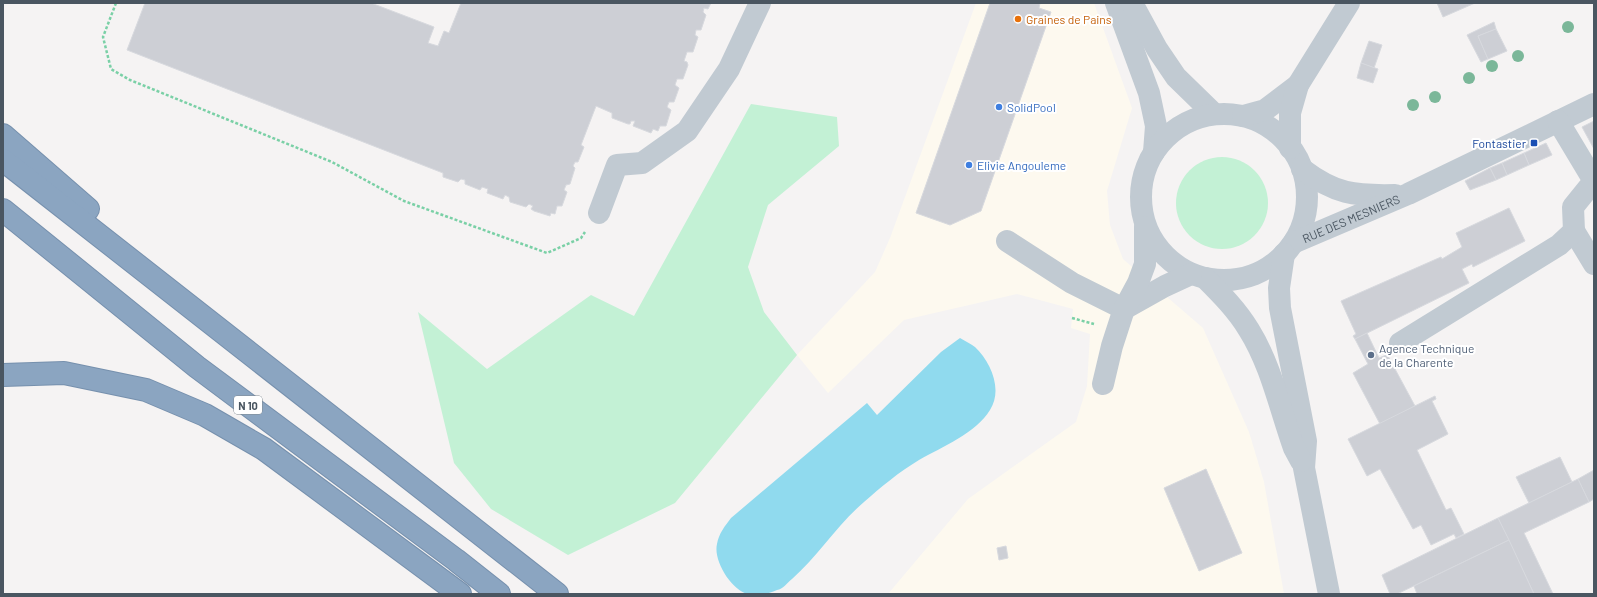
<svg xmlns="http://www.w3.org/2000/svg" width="1597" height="597" font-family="Barlow,sans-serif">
  <rect width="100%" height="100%" fill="#f5f3f3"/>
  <polygon fill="#fdf9ef" points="976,3 1094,3 1132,108 1107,191 1110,225 1123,259 1203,328 1249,432 1264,482 1284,594 888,594 968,499 1076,422 1087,386 1090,334 1071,328 1073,309 1017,294 904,320 828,393 797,355 875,272 890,238"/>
  <g fill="#c3f1d5">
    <polygon points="751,104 837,117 839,146 768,205 748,267 764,312 797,355 675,503 568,555 491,509 454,463 418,312 487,369 591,295 634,316"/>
    <circle cx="1222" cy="203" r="46"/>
  </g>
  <path fill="#90daee" d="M960,338C965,341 971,344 975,347C991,362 1003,390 990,410C976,433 942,447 919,460C899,472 881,487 864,502C837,525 818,556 792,579C787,583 783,589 777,590C768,594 758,596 748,594C731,590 713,560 717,544C719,533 725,526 731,518L867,403L877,415L941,352Z"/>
  <g fill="#cdcfd5" stroke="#d7d9de">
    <polygon points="145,3 371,3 434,27 428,43 438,46 444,31 449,33 461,3 711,3 708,9 704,8 703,12 706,15 701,30 696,30 695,35 698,37 693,52 687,52 684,61 687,62 688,65 683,79 677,79 675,85 679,88 674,102 669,102 667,107 671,110 666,126 660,126 658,131 653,129 651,133 633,126 635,121 631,121 630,124 628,124 612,118 612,113 596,106 581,145 584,147 578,162 575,162 573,166 575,168 570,184 566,185 564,190 567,192 562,206 557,206 555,214 551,213 550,216 534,211 531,209 533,206 529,204 526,207 510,202 509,197 505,195 503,199 487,193 488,189 482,187 480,190 465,184 465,180 461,179 458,182 443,177 443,173 127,50"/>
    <polygon points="990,3 1040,3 1039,8 1051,12 981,211 950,225 916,213"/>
    <polygon points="1437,3 1475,3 1443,17"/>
    <polygon points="1494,22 1496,29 1478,36 1488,59 1481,62 1467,35"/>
    <polygon points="1496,29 1507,51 1488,59 1478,36"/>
    <polygon points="1369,41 1382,45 1374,68 1361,63"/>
    <polygon points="1361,63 1378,69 1373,83 1357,78"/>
    <polygon points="1594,121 1594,149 1582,127"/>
    <polygon points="1546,143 1552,155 1529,165 1524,153"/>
    <polygon points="1524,153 1529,165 1507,175 1502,163"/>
    <polygon points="1502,163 1507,175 1496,180 1490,168"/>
    <polygon points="1490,168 1496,180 1470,190 1465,181"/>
    <polygon points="1509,208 1525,241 1473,267 1472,264 1462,269 1469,283 1355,339 1353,336 1356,334 1341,301 1441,257 1442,259 1462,247 1456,233"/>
    <polygon points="1367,333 1379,358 1391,353 1392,355 1388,356 1415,406 1380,424 1353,373 1368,364 1355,339"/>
    <polygon points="1435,396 1436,399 1432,401 1448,434 1417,450 1446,510 1451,508 1464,534 1456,538 1454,534 1431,545 1421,525 1413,529 1380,469 1367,476 1348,439"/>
    <polygon points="1560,457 1572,482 1529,503 1516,477"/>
    <polygon points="1206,469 1242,553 1199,571 1164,488"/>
    <polygon points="1594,470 1594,499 1589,502 1578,479"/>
    <polygon points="1578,479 1589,502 1524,533 1553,594 1534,594 1498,518"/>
    <polygon points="1498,518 1509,540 1397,594 1390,594 1382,575"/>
    <polygon points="1509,540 1534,594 1417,594 1414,586"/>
    <polygon points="1006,546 1008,558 999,560 997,548"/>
  </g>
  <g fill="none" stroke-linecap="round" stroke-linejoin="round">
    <defs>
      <g id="highway">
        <polyline points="3,135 88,209"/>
        <polyline points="3,160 557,594"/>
        <polyline points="3,210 197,367 456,560 499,594"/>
        <polyline points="3,375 64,373 146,390 205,415 264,449 460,594"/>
      </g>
    </defs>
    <use href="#highway" stroke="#7690ad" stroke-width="24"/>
    <g stroke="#7ad0a6" stroke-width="2.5" stroke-dasharray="3 2" stroke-linecap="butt">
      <polyline points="116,3 103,37 111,69 130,80 332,162 404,201 547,253 581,238 585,232"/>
      <polyline points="1072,318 1094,324"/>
    </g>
    <g stroke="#c1cad2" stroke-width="22">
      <polyline points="1116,3 1149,93 1156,126 1154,152"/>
      <polyline points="1132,3 1157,49 1176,77 1214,114"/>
      <circle cx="1224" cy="197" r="83"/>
      <polyline points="1243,116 1265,110 1298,85"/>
      <polyline points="1290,148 1290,113 1298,85 1349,3"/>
      <path d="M1302,169C1335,194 1354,196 1395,195"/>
      <polyline points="599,213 617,165 642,163 687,131 729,69 760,3"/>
      <polyline points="1574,231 1594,264"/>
      <polyline points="1007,241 1072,283 1124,309"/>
      <path id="s1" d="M1293,243L1408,194L1594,104"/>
      <polyline points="1284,254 1279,288 1280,308 1306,441 1304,468 1329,594"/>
      <path d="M1205,278C1221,294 1237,310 1249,330C1271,365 1280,409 1294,448L1301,461"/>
      <polyline points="1124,309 1165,286 1191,274"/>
      <polyline points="1400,343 1559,245 1574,231 1573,207 1594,181 1558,121"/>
      <polyline points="1103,384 1112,346 1124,309 1138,283 1145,264 1145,227"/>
    </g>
    <use href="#highway" stroke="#8ba5c1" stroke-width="22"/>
  </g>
  <g fill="#7bb799">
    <circle cx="1568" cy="27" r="6"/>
    <circle cx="1518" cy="56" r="6"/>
    <circle cx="1492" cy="66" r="6"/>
    <circle cx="1469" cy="78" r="6"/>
    <circle cx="1435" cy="97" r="6"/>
    <circle cx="1413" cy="105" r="6"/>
  </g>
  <circle fill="#e8710a" stroke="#fff" stroke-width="1.5" cx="1018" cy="19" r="4"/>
  <g fill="#3f7fe0" stroke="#fff" stroke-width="1.5">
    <circle cx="999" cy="107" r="4"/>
    <circle cx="969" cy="165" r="4"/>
  </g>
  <rect fill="#1a4fb4" stroke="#fff" stroke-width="1.5" x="1530" y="139" width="8" height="8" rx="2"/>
  <circle fill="#5c6f8a" stroke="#fff" stroke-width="1.5" cx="1371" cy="355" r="4"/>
  <g text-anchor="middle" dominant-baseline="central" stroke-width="4" stroke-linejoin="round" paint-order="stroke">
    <rect fill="#fff" stroke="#808990" stroke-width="1" x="234" y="396" width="28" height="18" rx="3"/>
    <g font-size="11" font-weight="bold" fill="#4a5661">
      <text x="248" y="405">N 10</text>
    </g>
    <g font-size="12" fill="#c56008" stroke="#fff" text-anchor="start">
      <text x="1026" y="19">Graines de Pains</text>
    </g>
    <g font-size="12" fill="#366cbe" stroke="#fff" text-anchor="start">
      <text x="1007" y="107">SolidPool</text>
      <text x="977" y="165">Elivie Angouleme</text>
    </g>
    <g font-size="12" fill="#164399" stroke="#fff" text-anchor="end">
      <text x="1526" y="143">Fontastier</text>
    </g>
    <g font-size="12" fill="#4a5661" stroke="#fff">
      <text stroke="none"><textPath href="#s1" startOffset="63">RUE DES MESNIERS</textPath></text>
    </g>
    <g font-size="12" fill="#4e5e75" stroke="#fff" text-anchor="start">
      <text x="1379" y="348">Agence Technique<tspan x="1379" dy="14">de la Charente</tspan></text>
    </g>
  </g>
  <rect width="1597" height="597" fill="none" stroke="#4a5661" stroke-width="8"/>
</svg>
